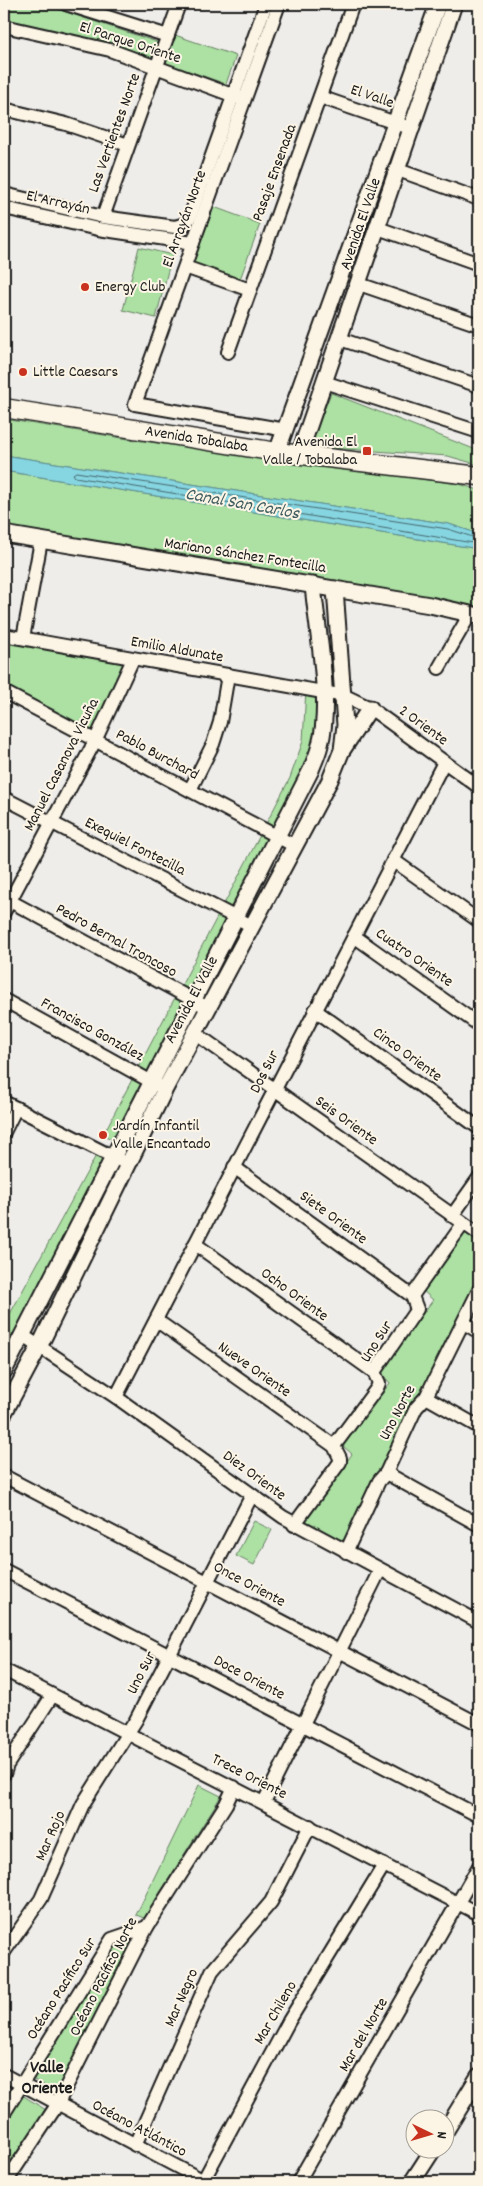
<svg xmlns="http://www.w3.org/2000/svg" width="483" height="2186" font-family="Dekko,sans-serif">
  <rect width="100%" height="100%" fill="#efedea"/>
  <filter id="ink" filterUnits="userSpaceOnUse"><feTurbulence type="fractalNoise" baseFrequency=".02" numOctaves="2"/><feDisplacementMap in="SourceGraphic" scale="10" xChannelSelector="R" yChannelSelector="G"/><feConvolveMatrix kernelMatrix="1 2 1 2 8 2 1 2 1" color-interpolation-filters="sRGB"/></filter>
  <g filter="url(#ink)">
    <g fill="#ace1a3" stroke="#647e60">
      <polygon points="4,4 35,4 51,7 157,42 151,58 59,31 4,20"/>
      <polygon points="175,35 236,56 226,84 166,63"/>
      <polygon points="214,207 260,224 239,282 192,265"/>
      <polygon points="139,247 172,255 156,318 123,310"/>
      <polygon points="331,393 479,451 479,465 448,456 316,447 313,436"/>
      <polygon points="4,419 135,440 459,484 479,490 479,534 449,524 4,455"/>
      <polygon points="4,471 479,549 479,610 328,586 4,526"/>
      <polygon points="4,635 133,659 95,741 4,692"/>
      <polygon points="306,689 324,692 320,745 119,1142 103,1135 290,778 303,741"/>
      <polygon points="99,1150 113,1157 4,1371 4,1325"/>
      <polygon points="461,1231 479,1242 479,1279 342,1544 305,1522 352,1454 342,1445 390,1383 380,1372 433,1300 421,1289"/>
      <polygon points="254,1521 272,1530 254,1565 236,1556"/>
      <polygon points="199,1785 221,1796 144,1918 136,1915"/>
      <polygon points="131,1943 57,2092 32,2079 116,1945"/>
      <polygon points="22,2095 46,2110 4,2173 4,2124"/>
    </g>
    <polygon fill="#86d6e2" stroke="#5c8c93" points="4,455 449,524 479,534 479,549 4,471"/>
    <g fill="none" stroke-linecap="round" stroke-linejoin="round">
      <polyline stroke="#46666b" stroke-width="1" points="479,539 448,529 76,472 73,474 75,477 479,544"/>
      <defs>
        <g id="minor">
          <polyline points="66,4 168,36"/>
          <polyline points="279,4 135,404 286,430"/>
          <polyline points="4,26 110,50 240,98"/>
          <polyline points="320,97 413,129"/>
          <polyline points="4,109 66,124 128,145"/>
          <polyline points="398,170 479,199"/>
          <polyline points="4,194 103,217 175,227 185,224 190,217 266,4"/>
          <polyline points="4,208 98,229 193,243"/>
          <polyline points="103,217 179,4"/>
          <polyline points="378,228 479,264"/>
          <polyline points="185,267 250,290"/>
          <polyline points="359,284 479,325"/>
          <polyline points="340,339 479,386"/>
          <polyline points="228,352 353,4"/>
          <polyline points="324,382 479,432"/>
          <polyline points="4,635 345,696 370,708 479,787"/>
          <polyline points="23,638 41,541"/>
          <polyline points="439,668 470,614"/>
          <polyline points="4,692 295,846"/>
          <polyline points="190,790 213,744 220,722 228,675"/>
          <polyline points="4,798 252,926"/>
          <polyline points="393,860 479,921"/>
          <polyline points="10,901 208,1008"/>
          <polyline points="4,912 95,741 133,659"/>
          <polyline points="354,936 479,1025"/>
          <polyline points="4,1000 159,1086"/>
          <polyline points="315,1010 479,1128"/>
          <polyline points="195,1033 479,1234"/>
          <polyline points="4,1102 127,1164"/>
          <polyline points="4,1132 16,1108"/>
          <polyline points="234,1167 412,1296 417,1309 374,1372"/>
          <polyline points="452,1216 479,1178"/>
          <polyline points="195,1244 374,1372 379,1383 377,1388 334,1446"/>
          <polyline points="412,1296 463,1224"/>
          <polyline points="156,1320 334,1446 340,1458 340,1462 294,1525"/>
          <polyline points="464,1323 479,1332"/>
          <polyline points="22,1335 116,1397 283,1517 479,1622"/>
          <polyline points="116,1397 444,762"/>
          <polyline points="426,1397 479,1427"/>
          <polyline points="386,1473 479,1525"/>
          <polyline points="4,1476 479,1724"/>
          <polyline points="346,1552 379,1481 386,1473 416,1408 426,1397 479,1290"/>
          <polyline points="4,1570 479,1816"/>
          <polyline points="4,1670 479,1914"/>
          <polyline points="4,1774 7,1765 52,1696"/>
          <polyline points="264,1802 380,1570"/>
          <polyline points="4,1952 41,1899 83,1804 136,1720 252,1495"/>
          <polyline points="4,2075 206,2182"/>
          <polyline points="4,2113 112,1939 147,1927"/>
          <polyline points="135,2145 212,1971 271,1902 310,1826"/>
          <polyline points="203,2181 289,2021 384,1865"/>
          <polyline points="6,2182 57,2105 147,1927 226,1804 234,1787"/>
          <polyline points="298,2182 479,1866"/>
        </g>
        <g id="tertiary">
          <polyline points="277,452 438,4"/>
          <polyline points="299,455 454,4"/>
          <polyline points="4,534 430,605 479,616"/>
          <polyline points="343,749 370,708"/>
          <path d="M4,1371L311,770C314,762 318,754 320,745C332,702 317,631 313,585"/>
          <polyline points="4,1413 39,1347 165,1089 330,780 342,750 345,725 335,589"/>
          <polyline points="446,2130 479,2076"/>
          <polyline points="412,2182 434,2148"/>
        </g>
        <g id="secondary">
          <path id="s1" d="M4,408L277,452L479,476"/>
        </g>
      </defs>
      <use href="#minor" stroke="#1c1c1c" stroke-width="16"/>
      <use href="#tertiary" stroke="#1c1c1c" stroke-width="19"/>
      <use href="#secondary" stroke="#1c1c1c" stroke-width="21"/>
      <use href="#minor" stroke="#fcf5e5" stroke-width="12"/>
      <use href="#tertiary" stroke="#fcf5e5" stroke-width="15"/>
      <use href="#secondary" stroke="#fcf5e5" stroke-width="18"/>
    </g>
  </g>
  <g fill="#c8321e" stroke="#fcf5e5" stroke-width="2">
    <circle cx="85" cy="287" r="5"/>
    <circle cx="23" cy="372" r="5"/>
    <rect x="362" y="446" width="10" height="10" rx="2.5"/>
    <circle cx="103" cy="1135" r="5"/>
  </g>
  <g text-anchor="middle" dominant-baseline="central" stroke-width="4" stroke-linejoin="round" paint-order="stroke">
    <g font-size="16" fill="#1c1c1c" stroke="#fcf5e5">
      <text transform="translate(130 43) rotate(18)">El Parque Oriente</text>
      <text transform="translate(372 97) rotate(19)">El Valle</text>
      <text transform="translate(115 133) rotate(-70)">Las Vertientes Norte</text>
      <text transform="translate(275 173) rotate(-70)">Pasaje Ensenada</text>
      <text transform="translate(58 203) rotate(13)">El Arrayán</text>
      <text transform="translate(185 219) rotate(-70)">El Arrayán Norte</text>
      <text transform="translate(361 224) rotate(-71)">Avenida El Valle</text>
      <text stroke="none"><textPath href="#s1" startOffset="195">Avenida Tobalaba</textPath></text>
      <text transform="translate(245 556) rotate(9)">Mariano Sánchez Fontecilla</text>
      <text transform="translate(177 650) rotate(10)">Emilio Aldunate</text>
      <text transform="translate(423 726) rotate(36)">2 Oriente</text>
      <text transform="translate(157 755) rotate(28)">Pablo Burchard</text>
      <text transform="translate(62 765) rotate(-63)">Manuel Casanova Vicuña</text>
      <text transform="translate(135 847) rotate(27)">Exequiel Fontecilla</text>
      <text transform="translate(116 941) rotate(29)">Pedro Bernal Troncoso</text>
      <text transform="translate(414 958) rotate(35)">Cuatro Oriente</text>
      <text transform="translate(192 1000) rotate(-62)">Avenida El Valle</text>
      <text transform="translate(92 1030) rotate(29)">Francisco González</text>
      <text transform="translate(407 1055) rotate(36)">Cinco Oriente</text>
      <text transform="translate(265 1072) rotate(-63)">Dos Sur</text>
      <text transform="translate(346 1121) rotate(36)">Seis Oriente</text>
      <text transform="translate(333 1218) rotate(36)">Siete Oriente</text>
      <text transform="translate(294 1295) rotate(36)">Ocho Oriente</text>
      <text transform="translate(377 1342) rotate(-58)">Uno Sur</text>
      <text transform="translate(254 1370) rotate(35)">Nueve Oriente</text>
      <text transform="translate(398 1413) rotate(-62)">Uno Norte</text>
      <text transform="translate(254 1476) rotate(36)">Diez Oriente</text>
      <text transform="translate(249 1585) rotate(28)">Once Oriente</text>
      <text transform="translate(142 1673) rotate(-63)">Uno Sur</text>
      <text transform="translate(249 1678) rotate(28)">Doce Oriente</text>
      <text transform="translate(249 1777) rotate(27)">Trece Oriente</text>
      <text transform="translate(51 1836) rotate(-66)">Mar Rojo</text>
      <text transform="translate(104 1977) rotate(-63)">Océano Pacífico Norte</text>
      <text transform="translate(62 1989) rotate(-58)">Océano Pacífico Sur</text>
      <text transform="translate(182 1998) rotate(-66)">Mar Negro</text>
      <text transform="translate(276 2013) rotate(-60)">Mar Chileno</text>
      <text transform="translate(364 2035) rotate(-60)">Mar del Norte</text>
      <text transform="translate(139 2129) rotate(28)">Océano Atlántico</text>
    </g>
    <g font-size="16" fill="#1c1c1c" stroke="#fcf5e5" text-anchor="start">
      <text x="95" y="287">Energy Club</text>
      <text x="33" y="372">Little Caesars</text>
      <text x="357" y="442" text-anchor="end">Avenida El<tspan x="357" dy="18">Valle / Tobalaba</tspan></text>
      <text x="113" y="1126">Jardín Infantil<tspan x="113" dy="18">Valle Encantado</tspan></text>
    </g>
    <g font-size="18" font-style="italic" fill="#415d61" stroke="#fcf5e5">
      <text transform="translate(242 505) rotate(10)">Canal San Carlos</text>
    </g>
    <g font-size="18" font-weight="bold" fill="#1c1c1c" stroke="#fcf5e5">
      <text x="47" y="2068">Valle<tspan x="47" dy="21">Oriente</tspan></text>
    </g>
  </g>
  <rect width="483" height="2186" fill="none" stroke="#fcf5e5" stroke-width="20"/>
  <rect x="10" y="10" width="463" height="2166" fill="none" stroke="#1c1c1c" stroke-width="2" filter="url(#ink)"/>
  <g transform="translate(430 2134) rotate(95)"><circle r="24" fill="#fcf5e5" stroke="#a29e95"/>
  <path d="M0-4L9 19L0 12L-9 19Z" fill="#c8321e"/>
  <text y="-8" font-size="14" font-weight="bold" text-anchor="middle" fill="#1c1c1c">N</text>
  </g>
</svg>
